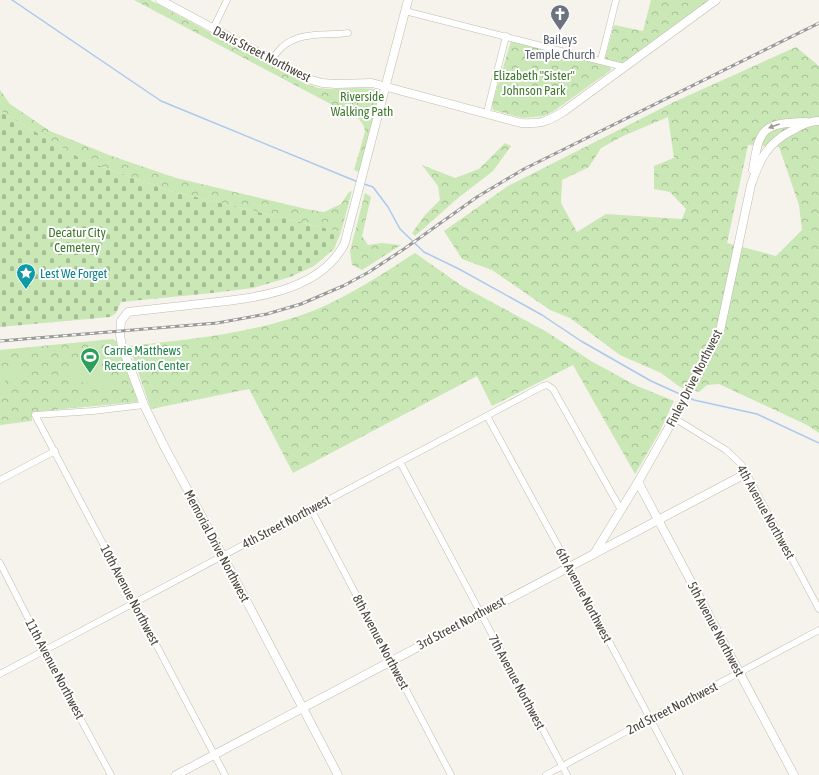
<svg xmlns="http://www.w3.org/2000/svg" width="819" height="775" font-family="'Asap Condensed',sans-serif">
  <defs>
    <pattern id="forest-crowns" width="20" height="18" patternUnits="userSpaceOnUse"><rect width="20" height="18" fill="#cae7b6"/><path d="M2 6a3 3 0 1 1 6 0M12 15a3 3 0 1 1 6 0" fill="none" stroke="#a6bd95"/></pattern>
    <pattern id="cemetery-stones" width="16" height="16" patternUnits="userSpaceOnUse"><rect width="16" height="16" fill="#cae7b6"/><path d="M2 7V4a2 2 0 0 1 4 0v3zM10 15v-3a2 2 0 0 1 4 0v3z" fill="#a6bd95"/></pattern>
  </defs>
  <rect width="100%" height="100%" fill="#f5f3eb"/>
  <g fill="url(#forest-crowns)" fill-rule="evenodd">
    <polygon points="134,0 150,0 304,83 318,88 332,89 356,88 376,89 380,94 359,172 354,170 365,132 364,126 359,119"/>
    <polygon points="651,0 712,0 622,63 605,59 614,25 643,31"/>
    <polygon points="511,41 610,67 611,70 554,111 544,116 523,118 493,110 492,105"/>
    <path d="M796,47L819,66V433L807,425L719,384L707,385L699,392L680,387L661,373L620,355L570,318L550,310L492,270L462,259L444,231L508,186L674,102ZM668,117L674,158L654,166V189L670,192L686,209L682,219L606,214L577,232L561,203L562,180L589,167L601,148L623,136ZM748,145L779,147L799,205L802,230L776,256L727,243Z"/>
    <polygon points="0,90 10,104 50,131 109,155 176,178 306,209 324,212 341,204 349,192 352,191 341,232 167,190 83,160 0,111"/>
    <polygon points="505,143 511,146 493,171 458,198 415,236 412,233 425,215 440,200 438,186 422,165 455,178 479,169"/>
    <polygon points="365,193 371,197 362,236 368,245 381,243 401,245 362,270 352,265 350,251"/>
    <path d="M415,253L462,286L547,332L591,361L635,385L674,401L659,433L635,474L573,365L492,406L477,376L293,473L249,389L151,409L129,346C192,339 260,333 320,308C354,293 384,273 415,253Z"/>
    <polygon points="113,339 117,342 119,350 138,399 137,402 32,412 32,421 0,425 0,350"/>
  </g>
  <polygon fill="url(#cemetery-stones)" points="0,111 83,160 167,190 341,232 334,249 314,266 290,277 253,288 212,293 121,302 116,313 110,317 0,327"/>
  <g fill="#cae7b6">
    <polygon points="97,357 98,367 109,366 110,388 88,390 87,382 71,383 69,361 80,360 80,358"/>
    <polygon points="13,364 23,382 14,386 4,368"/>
    <polygon points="0,372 9,389 1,394 0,392"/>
  </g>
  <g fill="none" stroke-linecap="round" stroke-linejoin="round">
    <g stroke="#abc9ee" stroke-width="1.5">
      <polyline points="12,0 161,101 358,182"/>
      <polyline points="364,184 373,187 388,207 400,229 424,252 459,269 542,315 581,341 651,381 682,395"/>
      <polyline points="687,397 694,400 757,414 819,443"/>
    </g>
    <defs>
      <g id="minor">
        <polyline points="405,11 624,67"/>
        <polyline points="213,29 227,0"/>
        <path d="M272,59C275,55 278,51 282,47C300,31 326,36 348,33"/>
        <polyline points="601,60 616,0"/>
        <polyline points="487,112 506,36"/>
        <polyline points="144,405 93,411 35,415 225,775"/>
        <polyline points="487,416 569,566 680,775"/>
        <polyline points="674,418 726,450 742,465 819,609"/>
        <polyline points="400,462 567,775"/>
        <polyline points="0,480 55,451"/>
        <polyline points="311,509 451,775"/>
        <polyline points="0,563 61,683 111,775"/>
        <polyline points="0,674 543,386 547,385 553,389 621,510"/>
        <polyline points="546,775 651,718 695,696 819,630"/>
      </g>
      <g id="tertiary">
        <path d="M160,0L308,79L322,83L336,84L372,83L521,123C540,124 547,122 563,112L716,0"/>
        <path d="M753,170C759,128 763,123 806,122"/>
        <polyline points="638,482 794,775"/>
        <path d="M594,554L638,482L668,429L720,331L751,185C760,159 767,143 793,130C801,125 810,121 819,121"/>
        <polyline points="176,775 747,473"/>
        <path d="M338,775L223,556L163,444L144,405L122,346L120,335L121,321L128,312C152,309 175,307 199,304C246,299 315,294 342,248C345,244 346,239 347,234L408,0"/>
      </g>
    </defs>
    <use href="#minor" stroke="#c0bcae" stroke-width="7"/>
    <use href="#tertiary" stroke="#c0bcae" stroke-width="9"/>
    <use href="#minor" stroke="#fff" stroke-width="6"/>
    <use href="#tertiary" stroke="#fff" stroke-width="8"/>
    <defs>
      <polyline id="rail" points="0,341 217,323 267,314 301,304 343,286 369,272 404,249 477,197 524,169 819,23"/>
    </defs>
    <use href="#rail" stroke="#999" stroke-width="3"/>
    <use href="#rail" stroke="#fff" stroke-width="1.5" stroke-dasharray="4.5" stroke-linecap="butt"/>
  </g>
  <defs><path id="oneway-solid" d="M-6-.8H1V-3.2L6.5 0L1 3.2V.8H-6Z"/></defs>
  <use fill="#9b9992" href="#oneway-solid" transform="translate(774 126) rotate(160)"/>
  <defs>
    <symbol id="church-pin" viewBox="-11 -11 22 30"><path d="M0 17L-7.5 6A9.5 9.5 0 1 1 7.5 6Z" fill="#6b7280" stroke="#fff"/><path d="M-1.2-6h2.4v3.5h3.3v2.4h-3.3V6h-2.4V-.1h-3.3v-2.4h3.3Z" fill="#fff"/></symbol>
    <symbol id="sight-pin" viewBox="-11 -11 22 30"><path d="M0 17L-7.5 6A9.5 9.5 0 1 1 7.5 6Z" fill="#0f9aa8" stroke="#fff"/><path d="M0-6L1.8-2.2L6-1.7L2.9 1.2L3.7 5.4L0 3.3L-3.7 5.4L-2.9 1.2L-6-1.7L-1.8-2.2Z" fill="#fff"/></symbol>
    <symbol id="stadium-pin" viewBox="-11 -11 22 30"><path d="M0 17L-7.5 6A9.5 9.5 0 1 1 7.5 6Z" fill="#2e9e5b" stroke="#fff"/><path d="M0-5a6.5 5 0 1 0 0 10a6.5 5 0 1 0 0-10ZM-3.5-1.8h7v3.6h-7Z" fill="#fff"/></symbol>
  </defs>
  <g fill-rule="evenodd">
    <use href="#church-pin" x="549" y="3" width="22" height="30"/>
    <use href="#sight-pin" x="15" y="262" width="22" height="30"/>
    <use href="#stadium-pin" x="79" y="346" width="22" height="30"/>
  </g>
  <g text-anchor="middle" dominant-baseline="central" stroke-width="4" stroke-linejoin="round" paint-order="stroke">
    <g font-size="13" fill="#5b616d" stroke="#fff">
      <text x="560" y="39">Baileys<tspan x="560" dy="15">Temple Church</tspan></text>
    </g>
    <g font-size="13" fill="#494539" stroke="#fff">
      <text transform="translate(262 54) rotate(27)">Davis Street Northwest</text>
      <text transform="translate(694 378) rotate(-63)">Finley Drive Northwest</text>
      <text transform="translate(766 512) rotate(61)">4th Avenue Northwest</text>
      <text transform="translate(286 522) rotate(-28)">4th Street Northwest</text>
      <text transform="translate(217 546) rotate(62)">Memorial Drive Northwest</text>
      <text transform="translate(130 595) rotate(62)">10th Avenue Northwest</text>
      <text transform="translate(584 595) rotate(62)">6th Avenue Northwest</text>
      <text transform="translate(461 623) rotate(-28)">3rd Street Northwest</text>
      <text transform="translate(716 629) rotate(62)">5th Avenue Northwest</text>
      <text transform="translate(381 642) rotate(62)">8th Avenue Northwest</text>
      <text transform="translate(55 669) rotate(62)">11th Avenue Northwest</text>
      <text transform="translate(517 682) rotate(62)">7th Avenue Northwest</text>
      <text transform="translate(672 708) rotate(-27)">2nd Street Northwest</text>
    </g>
    <g font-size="13" fill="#40792e" stroke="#fff">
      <text x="534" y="75">Elizabeth "Sister"<tspan x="534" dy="15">Johnson Park</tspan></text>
      <text x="362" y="96">Riverside<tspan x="362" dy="15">Walking Path</tspan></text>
      <text x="77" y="232">Decatur City<tspan x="77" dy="15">Cemetery</tspan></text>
    </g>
    <g font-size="13" fill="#0d838f" stroke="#fff" text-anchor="start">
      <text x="40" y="273">Lest We Forget</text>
    </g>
    <g font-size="13" fill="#27864d" stroke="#fff" text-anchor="start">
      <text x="104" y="350">Carrie Matthews<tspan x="104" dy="15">Recreation Center</tspan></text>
    </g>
  </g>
</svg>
